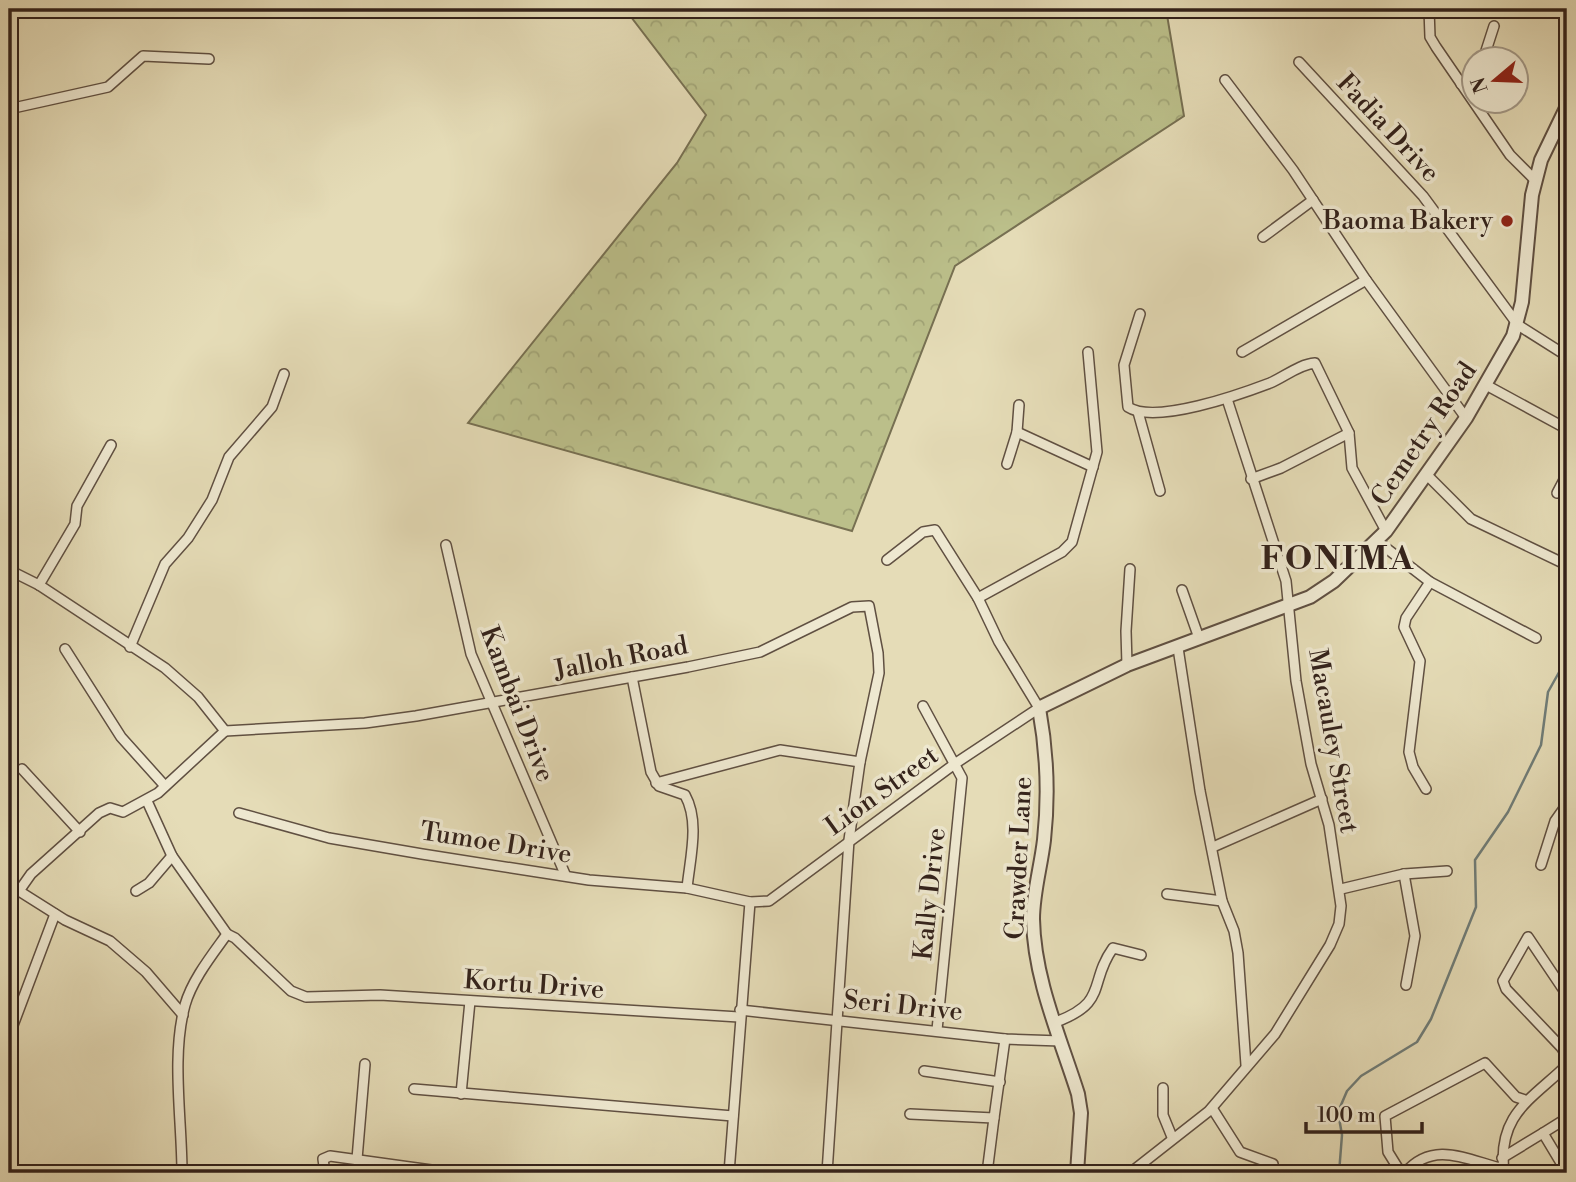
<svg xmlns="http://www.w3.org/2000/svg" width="1576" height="1182" font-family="'Libre Bodoni',serif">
  <defs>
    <pattern id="forest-crowns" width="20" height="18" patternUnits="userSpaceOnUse" patternTransform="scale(1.75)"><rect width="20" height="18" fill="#bbbf8a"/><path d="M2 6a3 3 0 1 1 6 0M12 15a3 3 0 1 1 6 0" fill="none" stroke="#a1a476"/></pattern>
  </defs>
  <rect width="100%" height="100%" fill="#e5dcb7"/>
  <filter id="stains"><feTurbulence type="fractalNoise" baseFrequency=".00286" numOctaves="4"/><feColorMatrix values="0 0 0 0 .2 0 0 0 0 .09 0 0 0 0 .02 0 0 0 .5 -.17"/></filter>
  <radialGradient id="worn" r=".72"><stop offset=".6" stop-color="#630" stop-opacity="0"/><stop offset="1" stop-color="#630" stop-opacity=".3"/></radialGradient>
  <polygon fill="url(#forest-crowns)" stroke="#777052" stroke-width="2" points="625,9 1166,9 1184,116 955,266 852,531 468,423 677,163 706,115"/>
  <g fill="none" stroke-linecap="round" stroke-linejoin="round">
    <polyline stroke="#707d78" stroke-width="2.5" points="1339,1173 1342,1135 1338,1112 1347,1091 1361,1076 1417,1042 1431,1019 1476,907 1475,860 1508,812 1541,745 1548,692 1567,658"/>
    <defs>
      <g id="minor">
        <polyline points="1429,9 1430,37 1436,47 1510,155 1536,181"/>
        <polyline points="1483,60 1494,26"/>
        <polyline points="1299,62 1423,196 1518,325 1567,356"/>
        <polyline points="1225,80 1293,170 1366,280 1466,418"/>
        <polyline points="1461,84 1474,71"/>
        <polyline points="9,109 108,87 143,56 209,59"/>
        <polyline points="1263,237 1313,200"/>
        <path d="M1140,314L1124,365L1128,407C1155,425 1241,394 1270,383C1284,377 1300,364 1315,363L1349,433L1352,468L1386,531"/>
        <polyline points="1242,352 1366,280"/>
        <polyline points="1486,385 1567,429"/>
        <polyline points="1138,412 1160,491"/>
        <polyline points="1017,432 1093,467"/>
        <polyline points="1007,464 1017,432 1019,405"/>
        <polyline points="1427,475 1471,519 1567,565"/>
        <polyline points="1251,479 1281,468 1349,433"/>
        <polyline points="1557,493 1567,474"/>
        <polyline points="1377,541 1430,582 1536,638"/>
        <polyline points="446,545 471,654 565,874"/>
        <polyline points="9,570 39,585 165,668 198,697 225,731"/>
        <polyline points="39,585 75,524 77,506 111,445"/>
        <polyline points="1182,590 1199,638"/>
        <polyline points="978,598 1062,552 1072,542 1097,452 1088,352"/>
        <polyline points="130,647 165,564 188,538 212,500 229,457 272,407 284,374"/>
        <polyline points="1178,648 1200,791 1222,901 1234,931 1238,953 1246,1065"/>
        <polyline points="65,649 121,737 165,786"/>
        <polyline points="1127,665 1126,631 1130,569"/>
        <path d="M632,677L651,772L659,786L685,795C700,822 690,858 687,888"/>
        <polyline points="923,706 962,778 937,1030"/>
        <polyline points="225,731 365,723 416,716 688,667 760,652 852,607 869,606 878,653 879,673 860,762 849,840 827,1173"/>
        <polyline points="22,769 80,832"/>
        <polyline points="656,783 780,750 860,762"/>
        <polyline points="1426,789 1413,767 1409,752 1420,661 1404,627 1406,618 1430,582"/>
        <polyline points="147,801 172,856 227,934"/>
        <polyline points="239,813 329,838 422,854 589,880 687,888 750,902 769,901 956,763 1039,708 999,642 978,598 935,530 923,532 887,560"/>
        <polyline points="1213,847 1322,799"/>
        <polyline points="1541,865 1555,821 1567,804"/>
        <polyline points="1404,874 1415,936 1406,985"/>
        <polyline points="1341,889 1404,874 1447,871"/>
        <polyline points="19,891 65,920 110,941 146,972 183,1015"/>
        <polyline points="136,891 149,883 172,856"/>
        <polyline points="1167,894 1222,901"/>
        <polyline points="9,895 19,891 31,874 99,813 110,808 123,812 158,793 225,731"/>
        <polyline points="1567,995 1528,937 1503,981 1506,989 1561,1047 1567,1056 1567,1067"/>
        <polyline points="740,1010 1005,1039 1061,1041"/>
        <path d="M1056,1022C1109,1002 1088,983 1113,948L1141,955"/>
        <polyline points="9,1036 55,914"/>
        <polyline points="924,1071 1000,1082"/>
        <polyline points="1163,1088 1163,1115 1172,1137"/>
        <polyline points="414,1089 733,1116"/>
        <polyline points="461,1094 470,1001"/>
        <polyline points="1212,1108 1240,1152 1273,1164 1274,1173"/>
        <polyline points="910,1114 994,1118 1005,1039"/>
        <polyline points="1543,1133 1567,1118"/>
        <polyline points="1502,1158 1543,1133 1567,1173"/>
        <polyline points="357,1159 365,1064"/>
        <path d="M182,1173C182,1120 171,1056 185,1005C192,980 212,955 227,934L235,938L291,991L306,997L380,995L739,1017"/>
        <polyline points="325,1173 323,1159 330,1156 453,1173"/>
        <polyline points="729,1173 750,902"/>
        <polyline points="987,1173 994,1118"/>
        <polyline points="1130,1173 1209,1111 1275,1034 1330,945 1339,924 1341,906 1329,825 1311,764 1296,681 1286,581 1227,399"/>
        <polyline points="1401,1173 1388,1152 1385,1116 1485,1063 1516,1097 1525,1100"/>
        <path d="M1405,1173C1434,1139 1469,1161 1504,1169"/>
        <path d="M1504,1173C1497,1114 1531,1100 1567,1065"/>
      </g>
      <path id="tertiary" d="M1077,1173L1081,1113L1078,1094C1060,1037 1034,979 1033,919C1033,893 1041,866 1044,840C1049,795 1047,752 1039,708L1127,665L1310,597L1334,581L1386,531L1466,418L1513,336L1522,302L1532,195L1541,160L1567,106"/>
    </defs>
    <use href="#minor" stroke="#605042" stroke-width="12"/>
    <use href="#tertiary" stroke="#605042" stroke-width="16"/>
    <use href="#minor" stroke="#eee8d0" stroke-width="9"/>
    <use href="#tertiary" stroke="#eee8d0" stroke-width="12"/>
  </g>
  <circle fill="#8f2418" stroke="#eee8d0" stroke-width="2.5" cx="1507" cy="221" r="7"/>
  <g text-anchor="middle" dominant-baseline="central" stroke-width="7" stroke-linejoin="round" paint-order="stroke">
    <g font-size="26" fill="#33221b" stroke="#eee8d0">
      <text transform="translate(1388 128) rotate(47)">Fadia Drive</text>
      <text transform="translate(1424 434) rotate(-56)">Cemetry Road</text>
      <text transform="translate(621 658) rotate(-11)">Jalloh Road</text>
      <text transform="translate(517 704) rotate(69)">Kambai Drive</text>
      <text transform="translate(1333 741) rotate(80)">Macauley Street</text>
      <text transform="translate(882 791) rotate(-36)">Lion Street</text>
      <text transform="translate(496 843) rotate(9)">Tumoe Drive</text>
      <text transform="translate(1019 858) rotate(-87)">Crawder Lane</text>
      <text transform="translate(930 894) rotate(-84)">Kally Drive</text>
      <text transform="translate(534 985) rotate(4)">Kortu Drive</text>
      <text transform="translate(903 1006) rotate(6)">Seri Drive</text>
    </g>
    <g font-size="26" fill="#33221b" stroke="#eee8d0" text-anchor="end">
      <text x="1493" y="221">Baoma Bakery</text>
    </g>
    <g font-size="33" font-weight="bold" letter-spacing="2" fill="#33221b" stroke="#eee8d0">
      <text x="1338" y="559">FONIMA</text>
    </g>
  </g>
  <rect width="1576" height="1182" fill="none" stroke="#e5dcb7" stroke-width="35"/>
  <rect x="10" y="10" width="1555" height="1161" fill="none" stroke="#33221b" stroke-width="3.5"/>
  <rect x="18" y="18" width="1541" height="1147" fill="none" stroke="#33221b" stroke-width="2"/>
  <g transform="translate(1495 80) rotate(251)"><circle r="33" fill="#eee8d0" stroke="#a39988" stroke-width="2"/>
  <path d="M0-5L12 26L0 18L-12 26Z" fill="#8f2418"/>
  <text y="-10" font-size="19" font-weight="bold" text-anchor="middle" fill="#33221b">N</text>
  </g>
  <path d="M1306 1122v10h116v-10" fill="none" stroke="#33221b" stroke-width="3.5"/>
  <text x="1317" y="1122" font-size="21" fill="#33221b" stroke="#eee8d0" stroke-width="5" paint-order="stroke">100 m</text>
  <rect width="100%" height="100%" filter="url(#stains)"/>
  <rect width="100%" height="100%" fill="url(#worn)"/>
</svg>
